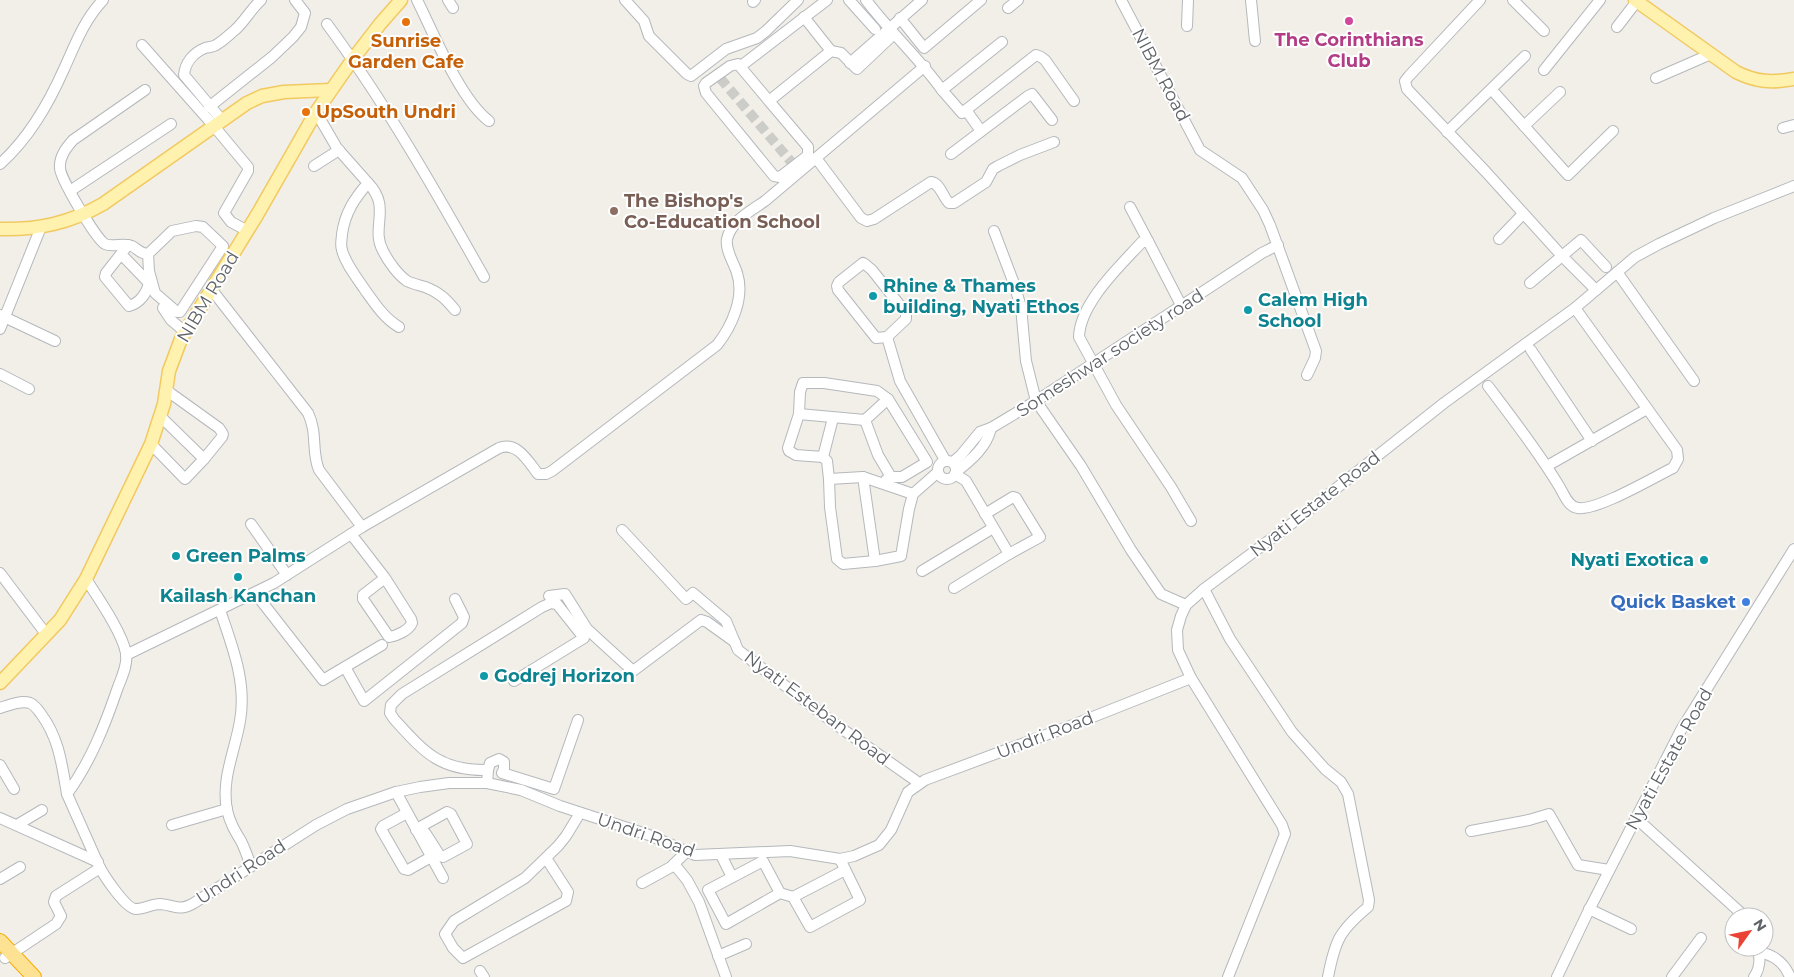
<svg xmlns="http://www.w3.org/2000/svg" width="1794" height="977" font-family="Montserrat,sans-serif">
  <rect width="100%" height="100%" fill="#f1efe8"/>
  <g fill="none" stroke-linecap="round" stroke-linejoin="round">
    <polyline stroke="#ccccc8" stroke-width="10" stroke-dasharray="10 5" stroke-linecap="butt" points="720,78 793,164"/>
    <defs>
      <g id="minor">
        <path d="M417,0C434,34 460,99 489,121"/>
        <polyline points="448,0 453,8"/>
        <polyline points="625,0 644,21 649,36 687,74 691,76 726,49 757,38 766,31 798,0"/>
        <polyline points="849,0 875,29"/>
        <path d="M866,0C890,32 919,58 942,90L1002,42"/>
        <polyline points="1121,0 1200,150 1242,178 1263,210 1270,225 1316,351 1315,358 1307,375"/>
        <polyline points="1251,0 1255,41"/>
        <polyline points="1480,0 1409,76 1405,81 1407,89 1486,172 1562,256 1596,290"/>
        <polyline points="1513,0 1544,31"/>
        <polyline points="753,2 755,0"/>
        <polyline points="1008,8 1018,0"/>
        <polyline points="804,17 831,51"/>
        <polyline points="900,18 924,48 981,0"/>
        <path d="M327,24C386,104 435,190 484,277"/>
        <polyline points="1187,26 1188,0"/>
        <polyline points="1617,27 1637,1"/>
        <polyline points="142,45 213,125 248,167 248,171 224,213 231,222 248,231"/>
        <polyline points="850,63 922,0"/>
        <polyline points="741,66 827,0"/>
        <polyline points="1544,70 1600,0"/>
        <polyline points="1656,78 1711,54"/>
        <path d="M145,90L73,140C66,148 59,157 60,168C60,178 96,239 105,244C113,248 123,242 132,246C138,249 140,254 148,254L172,231L196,226L203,227L223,246L180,312H177L155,293L149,271L148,254"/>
        <polyline points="942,90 962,113 1036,55 1041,57 1045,60 1074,101"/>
        <polyline points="1492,90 1568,175 1613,131"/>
        <polyline points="769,101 808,147 808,154 806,157 780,177 774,176 706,93 704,86 706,83 730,66 738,64 769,101 831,51 841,53 857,69 894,34"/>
        <polyline points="209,107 272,57 293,37 301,27 305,13 295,0"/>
        <polyline points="966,110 981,131"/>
        <path d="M316,112L337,148L368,183C354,199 345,213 342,234C342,239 340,244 342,250C345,263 357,278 365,290C375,304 384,318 399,327"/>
        <path d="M221,119L184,75C185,63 193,53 205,48C209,47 213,47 216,45C223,41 229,35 235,30C245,21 251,9 261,0"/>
        <polyline points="1524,126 1560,92"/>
        <polyline points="1783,128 1794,125"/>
        <polyline points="1447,132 1525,56"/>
        <polyline points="951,154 1028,96 1032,94 1052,120"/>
        <path d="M816,158L861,218L867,221L874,219L931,182C941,184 942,196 949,203H954L986,182L993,169L998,166L1020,155L1054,142"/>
        <path d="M0,164C29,138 48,105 64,69C75,45 84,20 103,0"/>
        <polyline points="314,166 339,150"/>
        <path d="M368,183C392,208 370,227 383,251C388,261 398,275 407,281C413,284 419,285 425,287C439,292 446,299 455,310"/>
        <polyline points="70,191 171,124"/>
        <polyline points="1130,207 1148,241"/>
        <polyline points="994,231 1013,281 1021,307 1026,361 1036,401 1081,466 1131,550 1161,594 1186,605"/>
        <polyline points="1499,239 1523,214"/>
        <path d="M121,254L149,283C147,293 140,303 129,306L105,277L106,273L128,245"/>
        <polygon points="863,263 866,265 872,270 906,313 906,319 887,337 876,338 838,290 837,286 839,282"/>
        <polyline points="1617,272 1694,381"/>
        <polyline points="1530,283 1581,240 1606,267"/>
        <path d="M212,290L308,413C318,434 311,451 319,470L362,527"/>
        <path d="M1182,307L1148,241L1142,242C1120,266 1080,303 1079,337L1116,405L1171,487L1191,521"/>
        <polyline points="163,308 171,320 185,332"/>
        <polyline points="0,315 55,341"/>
        <polyline points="0,329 41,227"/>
        <polyline points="887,337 900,381 945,460"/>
        <polyline points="1531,350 1592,441"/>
        <polyline points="0,374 29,389"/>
        <path d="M1488,386C1513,419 1538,451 1559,486C1564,494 1568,507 1578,508C1597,511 1654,477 1673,468L1678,459L1677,450L1575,308"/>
        <polyline points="799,414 865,420 888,399"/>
        <polyline points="160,416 204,459 222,437 223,434 219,428 166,390"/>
        <polyline points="865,420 878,455 891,477 886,480"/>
        <polyline points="151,444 185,479 204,459"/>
        <polyline points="823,457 796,455 789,451 788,448 799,414 800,392 803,383 824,383 877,391 888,399 927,462 902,477 891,477"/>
        <circle cx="947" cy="470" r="9"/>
        <polyline points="953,462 961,455 980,432 991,428 1036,401 1262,253 1278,245"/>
        <polyline points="1547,466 1647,409"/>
        <path d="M956,472C971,460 987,447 991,428"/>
        <polyline points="863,477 875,561 901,556 909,509 913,494 938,472"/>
        <polyline points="829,479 827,461 823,457 833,418"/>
        <polyline points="985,514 1013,497 1016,498 1040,537 1009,554"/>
        <polyline points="251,524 287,575"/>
        <polyline points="622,530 686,599 693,593 726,621 738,650 838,726 919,783"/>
        <path d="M351,534L385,578L411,619L412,623C409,630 397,636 389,637L363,599V595L385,578"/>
        <polyline points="875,561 843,564 837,559 830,507 829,479 863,477 913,494"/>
        <polyline points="922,571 993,528"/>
        <polyline points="0,573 46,634"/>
        <path d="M86,579C98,598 122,632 126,653C128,664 122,677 118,687C105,725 91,761 67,794L100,868"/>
        <polyline points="954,588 1009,554 966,481 955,474"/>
        <path d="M1204,589L1230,639L1292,732L1325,769L1341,782L1348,794L1369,900L1368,907C1339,931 1335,941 1328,977"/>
        <polyline points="255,593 323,680 382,645"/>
        <polyline points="549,596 565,594 587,629 633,671 701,620 707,622 735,642"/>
        <path d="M220,610C232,646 247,682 240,721C235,751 221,779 227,810C230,823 235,831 241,841C245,849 248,858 251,866"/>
        <path d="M126,655L274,583L362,527L499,448C517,441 528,461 538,474H546L552,471L717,345C732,326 745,297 737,273C734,263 725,250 727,239C731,221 752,210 765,201L925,66"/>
        <polyline points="345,667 364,701 462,623 464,617 455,599"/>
        <path d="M0,708C9,705 21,700 30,703C35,705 38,710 41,714C59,738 62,765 67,794"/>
        <polyline points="0,765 14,789"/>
        <polyline points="488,770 490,763 499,759 504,762 504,769 502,773 554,789 578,720"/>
        <path d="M487,783L488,770C440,771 425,753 394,719L390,713L391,705L402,694L542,607L551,603L557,604L584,638L514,681"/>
        <polyline points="396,792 443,878"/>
        <polyline points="407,813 383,826 381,829 404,869 408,870 431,857"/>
        <polyline points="0,818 98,862"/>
        <polyline points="1636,818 1742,914 1743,917"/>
        <polyline points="17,825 42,810"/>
        <polyline points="172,825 227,809"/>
        <polyline points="416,830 420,827 426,834 440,856 443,857 467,844 451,814 447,812 420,827"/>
        <polyline points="1471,831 1529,820 1549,814 1578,865 1609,870"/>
        <polyline points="721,855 732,877"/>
        <polyline points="546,858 568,892 566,901 463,958 453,948 445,934 454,921 525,878 558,846 566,836 580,813"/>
        <polyline points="674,864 687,880 699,902 726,977"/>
        <polyline points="0,879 20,867"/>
        <polyline points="642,883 671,867 686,852"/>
        <polyline points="780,893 726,924 708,890 763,861 780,893 793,897 810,927 860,900 840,859"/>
        <polyline points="793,897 845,870"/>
        <polyline points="1589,909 1631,929"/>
        <path d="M1759,952C1774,955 1784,962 1790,977"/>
        <polyline points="718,956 746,944"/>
        <path d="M5,958L56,924L61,916L54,902L56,896L100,868C105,877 126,909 136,909C144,909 152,904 160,904C175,905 179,912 194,903L316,825L347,809L396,792L420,787L449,783H487L521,790L560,806L649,835L695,855L790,851L840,859L854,856L879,845L891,830L908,792L925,780L1070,726L1191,678"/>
        <polyline points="480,971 484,977"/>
        <polyline points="1228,977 1285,834 1282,825 1191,678 1178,650 1177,630 1181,616 1186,605 1204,589 1295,521 1444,403 1575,308 1635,257 1659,244 1714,218 1794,186"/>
        <polyline points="1557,977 1588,912 1681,730 1794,549"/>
        <polyline points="1672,977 1701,938"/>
        <path d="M1754,977C1760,969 1761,957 1757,947"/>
      </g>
      <g id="major">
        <path d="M1635,0L1736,72C1756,82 1772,83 1794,79"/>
        <path d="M0,229C38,230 70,223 103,204L247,103L262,96L284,92L330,90"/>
        <polyline points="0,683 60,620 86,579 151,444 164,404 169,371 181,339 257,215 316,112 353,59 380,24 401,0"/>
      </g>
      <polyline id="highway" points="0,941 34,977"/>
    </defs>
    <use href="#minor" stroke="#b5b8bc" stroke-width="12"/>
    <use href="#major" stroke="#f2c960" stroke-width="15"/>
    <use href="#highway" stroke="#f9ab00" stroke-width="16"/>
    <use href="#minor" stroke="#fff" stroke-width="10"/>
    <use href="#major" stroke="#fff2af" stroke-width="12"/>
    <use href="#highway" stroke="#fde293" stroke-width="14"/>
  </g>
  <circle fill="#d1479c" stroke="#fff" stroke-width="2" cx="1349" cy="21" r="5"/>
  <g fill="#e8710a" stroke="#fff" stroke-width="2">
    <circle cx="406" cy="22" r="5"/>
    <circle cx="306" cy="112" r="5"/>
  </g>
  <circle fill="#8d6e63" stroke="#fff" stroke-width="2" cx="614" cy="211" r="5"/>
  <g fill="#0f9aa8" stroke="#fff" stroke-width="2">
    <circle cx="873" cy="296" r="5"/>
    <circle cx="1248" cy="310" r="5"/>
    <circle cx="176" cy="556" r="5"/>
    <circle cx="1704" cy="560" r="5"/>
    <circle cx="238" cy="577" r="5"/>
    <circle cx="484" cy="676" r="5"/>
  </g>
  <circle fill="#3f7fe0" stroke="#fff" stroke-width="2" cx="1746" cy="602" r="5"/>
  <g text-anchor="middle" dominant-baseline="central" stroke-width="4" stroke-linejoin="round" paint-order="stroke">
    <g font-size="18" font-weight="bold" fill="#b23c85" stroke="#fff">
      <text x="1349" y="40">The Corinthians<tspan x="1349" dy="21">Club</tspan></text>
    </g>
    <g font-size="18" font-weight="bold" fill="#c56008" stroke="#fff">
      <text x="406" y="41">Sunrise<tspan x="406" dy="21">Garden Cafe</tspan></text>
      <text x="316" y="112" text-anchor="start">UpSouth Undri</text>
    </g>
    <g font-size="18" fill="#5f6368" stroke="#fff">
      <text transform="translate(1161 75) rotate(62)">NIBM Road</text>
      <text transform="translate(208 297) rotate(-59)">NIBM Road</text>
      <text transform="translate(1110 353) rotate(-33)">Someshwar society road</text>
      <text transform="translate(1315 504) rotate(-38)">Nyati Estate Road</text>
      <text transform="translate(817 708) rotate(37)">Nyati Esteban Road</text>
      <text transform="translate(1045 735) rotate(-21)">Undri Road</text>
      <text transform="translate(1669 759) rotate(-61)">Nyati Estate Road</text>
      <text transform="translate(646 835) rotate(19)">Undri Road</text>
      <text transform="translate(241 872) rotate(-33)">Undri Road</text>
    </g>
    <g font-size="18" font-weight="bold" fill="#785e54" stroke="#fff" text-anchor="start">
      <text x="624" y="201">The Bishop's<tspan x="624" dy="21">Co-Education School</tspan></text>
    </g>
    <g font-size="18" font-weight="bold" fill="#0d838f" stroke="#fff" text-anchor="start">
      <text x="883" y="286">Rhine &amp; Thames<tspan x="883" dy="21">building, Nyati Ethos</tspan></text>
      <text x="1258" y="300">Calem High<tspan x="1258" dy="21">School</tspan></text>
      <text x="186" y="556">Green Palms</text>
      <text x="1694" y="560" text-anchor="end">Nyati Exotica</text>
      <text x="238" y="596" text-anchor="middle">Kailash Kanchan</text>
      <text x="494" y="676">Godrej Horizon</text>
    </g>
    <g font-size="18" font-weight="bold" fill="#366cbe" stroke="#fff" text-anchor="end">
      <text x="1736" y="602">Quick Basket</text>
    </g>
  </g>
  <g transform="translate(1749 932) rotate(57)"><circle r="24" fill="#ffffff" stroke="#bfc1c3"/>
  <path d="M0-4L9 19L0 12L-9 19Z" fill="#ea4335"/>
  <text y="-8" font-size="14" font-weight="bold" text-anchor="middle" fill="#5f6368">N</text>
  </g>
</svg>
